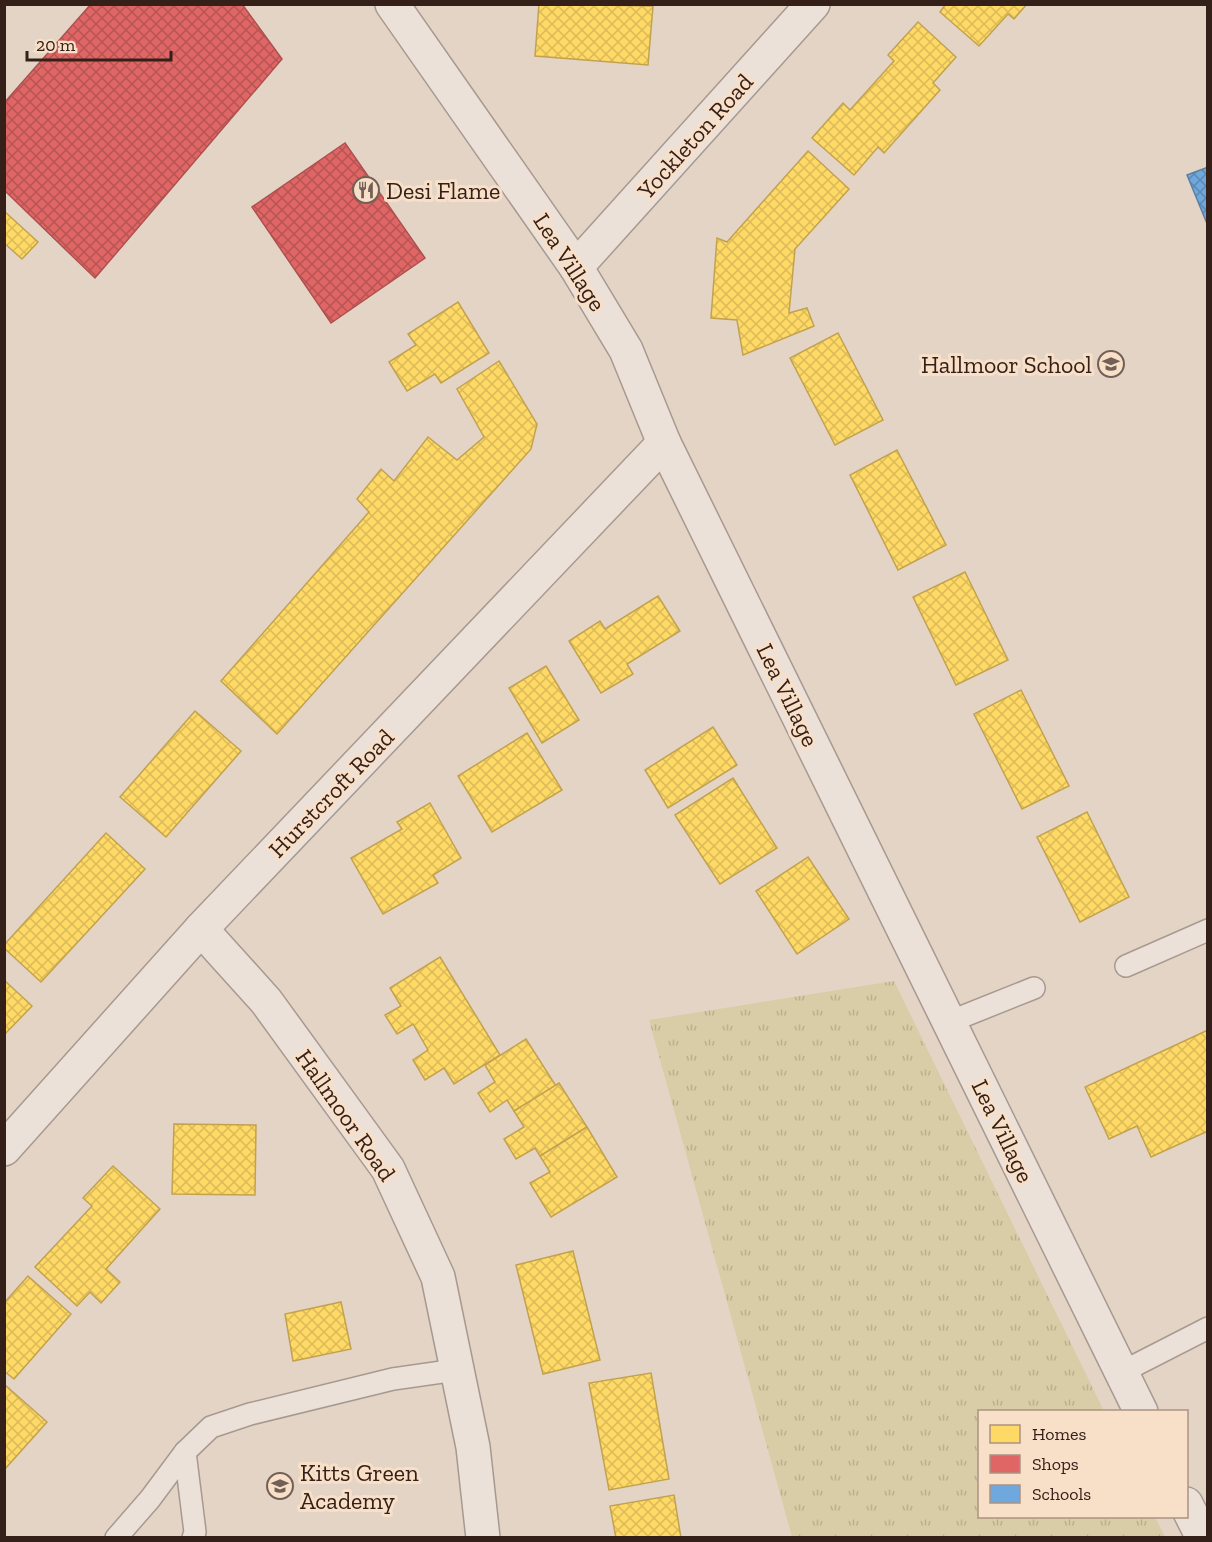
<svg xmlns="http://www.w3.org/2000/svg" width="1212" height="1542" font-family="'Zilla Slab',serif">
  <defs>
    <pattern id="park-tufts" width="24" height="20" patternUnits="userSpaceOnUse" patternTransform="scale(1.5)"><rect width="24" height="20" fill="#d8cda6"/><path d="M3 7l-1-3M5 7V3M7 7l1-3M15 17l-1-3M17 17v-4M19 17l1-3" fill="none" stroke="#bab08e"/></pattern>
    <pattern id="homes-cross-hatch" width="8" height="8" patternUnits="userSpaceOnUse" patternTransform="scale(1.5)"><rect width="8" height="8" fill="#ffd966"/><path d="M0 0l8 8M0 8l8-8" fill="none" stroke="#dbba58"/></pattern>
    <pattern id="shops-cross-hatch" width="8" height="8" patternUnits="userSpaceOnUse" patternTransform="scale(1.5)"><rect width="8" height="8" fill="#e06666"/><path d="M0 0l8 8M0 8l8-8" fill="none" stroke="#b65453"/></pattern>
    <pattern id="schools-cross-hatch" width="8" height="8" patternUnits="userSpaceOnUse" patternTransform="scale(1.5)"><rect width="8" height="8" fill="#6fa8dc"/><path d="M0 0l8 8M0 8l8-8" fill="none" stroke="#5c88b2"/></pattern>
  </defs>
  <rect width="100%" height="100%" fill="#e4d4c5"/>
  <polygon fill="url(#park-tufts)" points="894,981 1104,1411 980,1412 980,1516 1155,1517 1165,1537 792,1537 649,1020"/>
  <g fill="url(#homes-cross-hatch)" stroke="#c2a24f" stroke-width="1.5">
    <polygon points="539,4 653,6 648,65 535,56"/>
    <polygon points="946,4 1027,4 1014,19 1008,14 979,46 940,12"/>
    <polygon points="918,22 956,57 933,83 940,90 884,153 878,147 854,175 812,138 843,103 850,110 894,61 888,55"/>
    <polygon points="808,151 849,189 795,249 789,313 807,308 814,326 743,355 737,320 711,318 717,238 727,242"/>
    <polygon points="4,211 38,242 22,259 4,243"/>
    <polygon points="458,302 489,353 441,383 435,374 407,391 389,362 416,345 408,334"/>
    <polygon points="838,333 883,420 835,445 790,358"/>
    <polygon points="499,361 537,424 531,449 277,734 221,681 369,512 357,499 381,469 394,481 428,437 457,460 484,437 457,389"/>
    <polygon points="897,450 946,545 898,570 850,475"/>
    <polygon points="965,572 1008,660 956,685 913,597"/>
    <polygon points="658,596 680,631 627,664 633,674 601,693 569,641 600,621 605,629"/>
    <polygon points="546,666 579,720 542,743 509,688"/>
    <polygon points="1021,690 1069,786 1022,809 974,714"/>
    <polygon points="195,711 241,751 166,837 120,797"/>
    <polygon points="713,727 737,765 668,808 645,770"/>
    <polygon points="527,733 562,790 492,832 458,776"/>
    <polygon points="733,778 777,848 720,884 675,815"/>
    <polygon points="430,803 461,858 433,875 438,883 383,914 351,858 402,829 397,822"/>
    <polygon points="1087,812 1129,897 1080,922 1037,837"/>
    <polygon points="106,833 145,869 41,982 4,948 4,945"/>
    <polygon points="808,857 849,919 797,954 756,891"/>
    <polygon points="440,957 500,1055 454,1084 444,1068 425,1080 413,1060 428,1050 413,1024 397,1034 385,1015 401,1006 390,988"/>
    <polygon points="4,980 32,1006 4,1035"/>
    <polygon points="1208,1030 1208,1131 1151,1157 1137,1126 1109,1139 1085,1087"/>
    <polygon points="526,1039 556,1086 514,1111 507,1100 490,1112 478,1093 495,1082 485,1065"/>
    <polygon points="559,1083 587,1127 540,1156 535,1148 516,1159 504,1139 524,1127 514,1111"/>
    <polygon points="174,1124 256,1125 255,1195 172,1194"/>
    <polygon points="587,1127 617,1177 551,1217 530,1183 550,1172 540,1156"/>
    <polygon points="113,1166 160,1209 106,1269 120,1282 101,1303 90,1292 77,1306 35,1267 92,1206 83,1198"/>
    <polygon points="573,1251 600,1360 543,1374 516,1265"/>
    <polygon points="28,1276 71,1314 14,1379 4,1371 4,1303"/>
    <polygon points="341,1302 351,1349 293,1361 285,1314"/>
    <polygon points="651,1373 669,1479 609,1490 589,1383"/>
    <polygon points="4,1384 47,1422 4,1470"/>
    <polygon points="674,1495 681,1538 616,1538 610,1506"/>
  </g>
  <g fill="url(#shops-cross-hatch)" stroke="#ad514f" stroke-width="1.5">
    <polygon points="91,4 242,4 282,59 95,278 4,190 4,103"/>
    <polygon points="345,143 425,258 331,323 252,207"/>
  </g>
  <polygon fill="url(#schools-cross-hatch)" stroke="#5e7fa2" stroke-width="1.5" points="1208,167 1208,226 1187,175"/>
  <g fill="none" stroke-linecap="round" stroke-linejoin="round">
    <defs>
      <g id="lane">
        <polyline points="1126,966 1208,930"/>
        <polyline points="949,1022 1034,988"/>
        <polyline points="1122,1372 1208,1328"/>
        <polyline points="185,1452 195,1532 193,1538"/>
        <polyline points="116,1538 150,1499 185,1452 211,1427 250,1414 393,1379 456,1370"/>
      </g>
      <g id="street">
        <polyline points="392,4 576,267 626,350 664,443 1141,1412"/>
        <polyline points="576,267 813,4"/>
        <polyline points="201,929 266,1001 388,1169 438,1277 473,1447 483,1538"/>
        <polyline points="4,1149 201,929 664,443"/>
        <polyline points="1186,1504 1203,1538"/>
      </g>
    </defs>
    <use href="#lane" stroke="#a89990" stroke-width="24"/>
    <use href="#street" stroke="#a89990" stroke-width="36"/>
    <use href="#lane" stroke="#ebe1d8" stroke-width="21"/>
    <use href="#street" stroke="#ebe1d8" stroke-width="33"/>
  </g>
  <defs>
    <symbol id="restaurant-ring" viewBox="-11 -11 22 22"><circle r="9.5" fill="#f8dfc8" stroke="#725f55" stroke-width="1.5"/><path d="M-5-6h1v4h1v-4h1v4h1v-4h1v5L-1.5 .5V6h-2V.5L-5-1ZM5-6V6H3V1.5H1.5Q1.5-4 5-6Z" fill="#725f55"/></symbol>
    <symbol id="school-ring" viewBox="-11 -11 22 22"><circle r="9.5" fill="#f8dfc8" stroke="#725f55" stroke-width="1.5"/><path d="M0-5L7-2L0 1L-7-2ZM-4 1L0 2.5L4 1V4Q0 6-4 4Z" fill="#725f55"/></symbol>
  </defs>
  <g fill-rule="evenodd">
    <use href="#restaurant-ring" x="351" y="175" width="30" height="30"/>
    <use href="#school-ring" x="1096" y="349" width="30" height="30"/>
    <use href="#school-ring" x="265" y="1471" width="30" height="30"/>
  </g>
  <g text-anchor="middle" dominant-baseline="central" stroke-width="6" stroke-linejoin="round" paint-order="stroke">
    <g font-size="24" fill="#352019" stroke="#f8dfc8">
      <text transform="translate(695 136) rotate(-48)">Yockleton Road</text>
      <text transform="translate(570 262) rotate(57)">Lea Village</text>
      <text transform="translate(788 695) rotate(64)">Lea Village</text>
      <text transform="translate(331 793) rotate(-46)">Hurstcroft Road</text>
      <text transform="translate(346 1115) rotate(55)">Hallmoor Road</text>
      <text transform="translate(1003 1131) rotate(64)">Lea Village</text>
    </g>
    <g font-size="24" fill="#352019" stroke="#f8dfc8" text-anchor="start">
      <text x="386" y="190">Desi Flame</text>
      <text x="1092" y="364" text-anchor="end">Hallmoor School</text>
      <text x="300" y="1472">Kitts Green<tspan x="300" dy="28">Academy</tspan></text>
    </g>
  </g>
  <rect width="1212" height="1542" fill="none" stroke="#352019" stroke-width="12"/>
  <rect x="978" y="1410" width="210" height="108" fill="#f8dfc8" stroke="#aa9382" stroke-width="1.5"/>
  <rect x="990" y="1425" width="30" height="18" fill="#ffd966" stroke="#aa9382" stroke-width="1.5"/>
  <text x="1032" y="1440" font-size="18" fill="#352019">Homes</text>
  <rect x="990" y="1455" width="30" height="18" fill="#e06666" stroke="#aa9382" stroke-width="1.5"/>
  <text x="1032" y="1470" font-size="18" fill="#352019">Shops</text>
  <rect x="990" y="1485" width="30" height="18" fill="#6fa8dc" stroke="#aa9382" stroke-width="1.5"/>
  <text x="1032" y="1500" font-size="18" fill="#352019">Schools</text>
  <path d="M27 51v9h144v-9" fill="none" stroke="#352019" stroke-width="3"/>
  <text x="36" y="51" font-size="18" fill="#352019" stroke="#f8dfc8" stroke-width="4.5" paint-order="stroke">20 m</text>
</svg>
